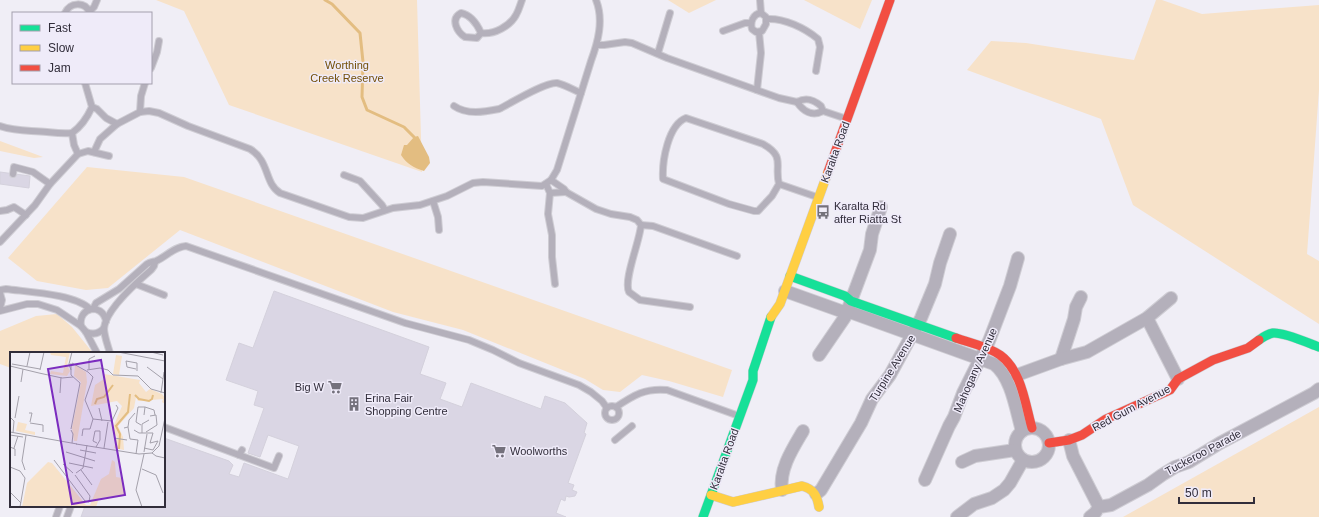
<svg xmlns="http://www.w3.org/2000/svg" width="1319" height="517" font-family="Helvetica,sans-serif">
  <rect width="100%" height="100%" fill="#f0eef6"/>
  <g fill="#f7e2c9">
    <polygon points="156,0 417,0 422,172 229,105 184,11"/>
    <polygon points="668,0 716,0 689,13"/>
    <polygon points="804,0 872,0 860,29"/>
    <polygon points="1156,0 1162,0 1202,14 1319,5 1319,90 1307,254 1319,261 1319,324 1133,205 1101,119 967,70 991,41 1026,43 1134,60"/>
    <polygon points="0,141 43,157 34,158 0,151"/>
    <polygon points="87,167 184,177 732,370 723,397 669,381 642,375 620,392 603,390 585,379 463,330 393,312 180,230 108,288 86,290 37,281 8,258"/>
    <polygon points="57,314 72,327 93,353 11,353 11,368 0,364 0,331 36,316"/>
    <polygon points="1319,407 1319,517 1123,517"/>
  </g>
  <path fill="#e3bd81" d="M418,136L429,157L430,163L424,171C414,168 407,164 401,155L404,145H407L414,137Z"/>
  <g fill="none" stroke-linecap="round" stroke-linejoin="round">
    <polyline stroke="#e3bd81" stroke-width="3" points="325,0 332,4 360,33 363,62 362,97 367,110 404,127 414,137"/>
  </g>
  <g fill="#dad6e4" stroke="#d4d1dc">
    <polygon points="0,172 30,176 29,188 0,184"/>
    <polygon points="274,291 429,347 420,374 446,383 440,399 462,407 471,383 541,409 545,396 565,403 587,423 584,433 586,434 568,483 574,485 572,490 577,492 575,496 569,497 566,496 565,501 561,499 556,513 566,517 81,517 85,506 164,506 164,438 229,461 233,465 229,474 239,477 244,463 288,479 299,446 268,435 260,457 248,453 264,408 254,405 258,391 226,380 239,343 253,348"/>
  </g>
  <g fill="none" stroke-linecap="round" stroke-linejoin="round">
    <defs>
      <g id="lane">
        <polyline points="760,0 761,13"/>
        <polyline points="90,11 94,7 97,0"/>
        <path d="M65,13C70,2 85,1 90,13"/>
        <path d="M461,13C471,15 477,24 481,33L477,38L465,37C457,32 450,19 461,13Z"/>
        <path d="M761,13L766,17V24L762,31L756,32L752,29C750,22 753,14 761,13Z"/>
        <path d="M767,19C784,18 805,28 818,39L820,47L816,71"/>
        <polyline points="723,31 745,23 751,23"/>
        <path d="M481,33C494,35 510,26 516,15C519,10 520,5 522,0"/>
        <path d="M597,45H604L625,42L632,43L667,58L779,98L797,102C806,97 813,99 821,106L823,111"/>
        <polyline points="658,53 670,13"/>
        <polyline points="151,68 157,52 159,41"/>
        <polyline points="757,90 761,53 759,32"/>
        <path d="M797,102C803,111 812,117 823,111L847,119"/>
        <path d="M454,106C467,115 484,112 499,109C511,103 545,82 557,83C566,85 573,90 581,93"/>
        <polyline points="92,107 97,109 106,118 117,124"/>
        <polyline points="140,112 141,96 145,83"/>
        <path d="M686,118L763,144C786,157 774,165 779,184L772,196L758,211H754L729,204L663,179C662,161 668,125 686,118Z"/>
        <path d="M0,126C17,132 30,130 47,132C56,133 63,134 72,133"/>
        <path d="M94,152L100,139L117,124L140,112L149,111L159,113L188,126L250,149C270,161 264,183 280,193L349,217L363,218L393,208L420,205L447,196L473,183L483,182L542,186L551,180L557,170L591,61C598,42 604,20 596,0"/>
        <path d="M78,154L74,145L72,133C82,126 87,118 92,107L85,83"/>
        <polyline points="13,174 14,167 33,172 50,184"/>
        <polyline points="344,175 360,181 382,205 385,210"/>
        <path d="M551,180L564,189L566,192L596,209L611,214L630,217L637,220L641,225C640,241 623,280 629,292L640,300L690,307"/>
        <polyline points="546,184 550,193 548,214 552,235 552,257 555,284"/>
        <polyline points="779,184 817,197"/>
        <polyline points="550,193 566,192"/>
        <polyline points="433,201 438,217 439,230"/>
        <polyline points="0,211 7,210 14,207 26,215"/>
        <polyline points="641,225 653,226 737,256"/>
        <polyline points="0,242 35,205 50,184 78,154 88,151 109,156"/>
        <polyline points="136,284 164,295"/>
        <path d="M0,290L6,289C28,292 75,294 90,309"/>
        <polyline points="0,293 2,300 0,308"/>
        <path d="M93,309L96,303L119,289L147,264C150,262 153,262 156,261C167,256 174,247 186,246L405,323L469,340L493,350L519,363L579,385L591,392L602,401L607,408"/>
        <polyline points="0,311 27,304 38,304 57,310 81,326 86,332 97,353"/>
        <path d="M81,326C78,307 102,302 106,321"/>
        <path d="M86,332C93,335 99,334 104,328"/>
        <path d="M110,353C108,346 104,336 104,328C106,309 137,282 151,270L154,266L155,262"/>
        <circle cx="612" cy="413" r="7"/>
        <path d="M616,407C634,395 645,388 667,390L739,416"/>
        <polyline points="164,427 239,455 242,450"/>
        <polyline points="615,440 632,426"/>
        <polyline points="239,455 274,468 279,456"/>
        <polyline points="56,517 60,506"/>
        <polyline points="67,517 71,506"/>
      </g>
      <g id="street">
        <path d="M785,291L841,311H847L994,364C1012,378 1016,411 1022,431"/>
        <polyline points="1147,318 1178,379"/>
        <polyline points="819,355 845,317 870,250 872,234 881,207"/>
        <polyline points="1061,359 1074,319 1076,307 1081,297"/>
        <polyline points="1017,375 1061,359 1087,352 1147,318 1171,298"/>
        <circle cx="1032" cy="445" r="17"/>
        <polyline points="1069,440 1073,456 1099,507"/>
        <polyline points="962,462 975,456 1015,450"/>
        <polyline points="925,480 949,426 954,417 963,393 989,341 1010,286 1018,258"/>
        <path d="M782,490C779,469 793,448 803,431"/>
        <polyline points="816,494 821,490 861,423 872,399 890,375 921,318 935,284 940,263 950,234"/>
        <polyline points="957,517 974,504 992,498 1004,490 1010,483 1023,460"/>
        <polyline points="1090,517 1095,513 1099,507 1111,505 1148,485 1162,475 1175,467 1189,462 1220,443 1314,393 1319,389"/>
      </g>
      <g id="fast">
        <polyline points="790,276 845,296 851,301 956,338"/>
        <path d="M1259,340C1263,337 1268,334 1273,333C1284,332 1308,343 1319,347"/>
        <polyline points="703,517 753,380 753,371 771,317"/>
      </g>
      <g id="slow">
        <polyline points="771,317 780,304 828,172"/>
        <path d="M711,495L733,502L802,486C814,489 817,496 819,507"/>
      </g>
      <g id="jam">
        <polyline points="828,172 890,0"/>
        <path d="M956,338C970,343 987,346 1000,355C1022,371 1025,404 1032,428"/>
        <polyline points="1049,443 1069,440 1082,435 1106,419 1170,390 1178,379 1213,360 1248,348 1259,340"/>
      </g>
    </defs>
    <use href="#lane" stroke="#ceccd3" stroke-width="8"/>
    <use href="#street" stroke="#ceccd3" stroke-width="14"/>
    <use href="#fast" stroke="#ceccd3" stroke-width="10"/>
    <use href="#slow" stroke="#ceccd3" stroke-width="10"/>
    <use href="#jam" stroke="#ceccd3" stroke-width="10"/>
    <use href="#lane" stroke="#b4b0bb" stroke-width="6"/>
    <use href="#street" stroke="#b4b0bb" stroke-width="12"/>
    <use href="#fast" stroke="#16e098" stroke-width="9"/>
    <use href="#slow" stroke="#ffcf43" stroke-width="9"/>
    <use href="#jam" stroke="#f24e42" stroke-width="9"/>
  </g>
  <defs>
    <symbol id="bus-bare" viewBox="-9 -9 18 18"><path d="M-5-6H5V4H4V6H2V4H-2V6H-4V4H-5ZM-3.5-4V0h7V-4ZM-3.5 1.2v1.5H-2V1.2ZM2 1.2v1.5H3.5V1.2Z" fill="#74717c" stroke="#efebf9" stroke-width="2.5" paint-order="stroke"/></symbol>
    <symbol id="supermarket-bare" viewBox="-9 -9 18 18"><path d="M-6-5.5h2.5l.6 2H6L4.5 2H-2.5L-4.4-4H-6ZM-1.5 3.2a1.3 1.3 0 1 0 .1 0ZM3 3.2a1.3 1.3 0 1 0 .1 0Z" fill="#74717c" stroke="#efebf9" stroke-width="2.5" paint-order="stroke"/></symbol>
    <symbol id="building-bare" viewBox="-9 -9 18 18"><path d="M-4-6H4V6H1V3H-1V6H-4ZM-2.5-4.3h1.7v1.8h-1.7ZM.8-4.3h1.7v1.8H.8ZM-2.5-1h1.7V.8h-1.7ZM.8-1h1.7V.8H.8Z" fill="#74717c" stroke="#efebf9" stroke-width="2.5" paint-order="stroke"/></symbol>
  </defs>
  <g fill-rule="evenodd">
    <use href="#bus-bare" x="813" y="202" width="20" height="20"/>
    <use href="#supermarket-bare" x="325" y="377" width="20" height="20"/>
    <use href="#building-bare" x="344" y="394" width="20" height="20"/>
    <use href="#supermarket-bare" x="489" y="441" width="20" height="20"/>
  </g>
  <g text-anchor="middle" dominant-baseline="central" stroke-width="3" stroke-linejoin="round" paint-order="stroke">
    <g font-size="11" fill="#734f07" stroke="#efebf9">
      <text x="347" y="65">Worthing<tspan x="347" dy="13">Creek Reserve</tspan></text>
    </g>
    <g font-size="11" fill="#312d3a" stroke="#efebf9">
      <text transform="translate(835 152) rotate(-70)">Karalta Road</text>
      <text transform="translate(892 368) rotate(-58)">Turpine Avenue</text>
      <text transform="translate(975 370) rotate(-66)">Mahogany Avenue</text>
      <text transform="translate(1131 408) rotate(-28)">Red Gum Avenue</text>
      <text transform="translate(1203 452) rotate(-28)">Tuckeroo Parade</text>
      <text transform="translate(724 459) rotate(-70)">Karalta Road</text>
    </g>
    <g font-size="11" fill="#312d3a" stroke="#efebf9" text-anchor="start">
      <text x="834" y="206">Karalta Rd<tspan x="834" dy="13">after Riatta St</tspan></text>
      <text x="324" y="387" text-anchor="end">Big W</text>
      <text x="365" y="398">Erina Fair<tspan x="365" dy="13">Shopping Centre</tspan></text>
      <text x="510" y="451">Woolworths</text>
    </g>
  </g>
  <g transform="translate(10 352)">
    <rect width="155" height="155" fill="#f0eef6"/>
    <path d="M40,0H60L57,13L60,19L57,24L40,22L41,19L53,21L56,5L41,3ZM106,3L112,4L109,23L103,22ZM65,13L76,20L77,30L67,89H64L62,76L71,30L64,24ZM94,22L130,28L129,31L136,40L140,37L152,42L155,46V52L152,50L153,47L128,49L126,45L124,56L108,74L113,85L114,98L104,96L107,85L102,78L112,54L107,49L81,54L85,33L94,27ZM8,70L17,72L15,78L25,80V83L6,79ZM102,108L105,110L106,125L112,126L115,143L89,146L86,155H12L17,131L38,110L42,111L76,153H80L91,127L99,122Z" fill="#f7e2c9"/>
    <path fill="none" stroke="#e3bd81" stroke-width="2" d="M125,43L129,47L139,49L142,47L143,43M85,52L87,47L94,45L103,33M109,97L110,82L106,74L118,60L120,42"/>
    <path fill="none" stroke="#a4a1ab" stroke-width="1" d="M108,0L155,9M141,0L153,3M62,11L78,20M2,12L30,17M0,14L29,21M17,14L20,0M137,15L153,27M79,17V7L85,4M126,17L117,15L116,9L127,11V19M30,18L34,0M61,18L59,12L62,0M77,18L90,16L98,18L103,23L128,24L141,37L155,41M29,21L52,26L63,25M11,30L13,17M50,41L51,25M151,41L154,20M89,56L92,69M19,61H22L20,70M134,63L135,55L144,58L145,63M1,66L4,69L3,81M5,66L9,44M83,67L102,69L108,56L106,53M20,71L33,73V80M131,73L126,70L128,55H135M118,75L120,87M114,76L118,75L119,68L125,61M61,77L70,31L61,23V11M61,78L63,82L62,91M124,78L129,81H143L140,91L148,89L143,98L134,96M0,80L67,92M136,80L147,73L146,63L140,64M132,81V72L139,68M0,83L13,85M72,84L73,77H80L83,67L75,48L83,25L78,20M104,86L117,88M120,87L128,88L126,102M66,92L129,102L142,101L149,94L155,66M0,95L5,97V104M86,95L90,88V79H85L83,89L87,91M4,96L8,84M94,96L98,70M70,98L86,101M56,100L85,109M134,100L137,82M142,101L146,104L155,106M44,108L75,149L79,150L80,144L65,123M59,111L83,116M53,112L63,121M0,115L10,119L15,126L10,155M132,117L146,123L153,141M15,118L12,109L16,83M71,118L82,133M66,121L73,116L77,93M0,140L11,151M132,155L126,138L134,102"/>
    <path fill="#7b2cbf" fill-opacity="0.15" stroke="#7b2cbf" stroke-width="2" d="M91,8L115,143L62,152L38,17Z"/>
    <rect width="155" height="155" fill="none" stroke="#312d3a" stroke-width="2"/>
  </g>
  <rect x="12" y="12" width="140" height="72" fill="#efebf9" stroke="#a39fad"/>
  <rect x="20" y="25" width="20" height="6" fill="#16e098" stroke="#a39fad"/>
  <text x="48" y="32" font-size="12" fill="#312d3a">Fast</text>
  <rect x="20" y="45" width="20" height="6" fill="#ffcf43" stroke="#a39fad"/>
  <text x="48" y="52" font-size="12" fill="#312d3a">Slow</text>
  <rect x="20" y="65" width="20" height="6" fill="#f24e42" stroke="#a39fad"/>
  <text x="48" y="72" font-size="12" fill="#312d3a">Jam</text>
  <path d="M1179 497v6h75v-6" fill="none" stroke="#312d3a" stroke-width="2"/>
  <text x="1185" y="497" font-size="12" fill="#312d3a" stroke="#efebf9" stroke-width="3" paint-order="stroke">50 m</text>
</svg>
